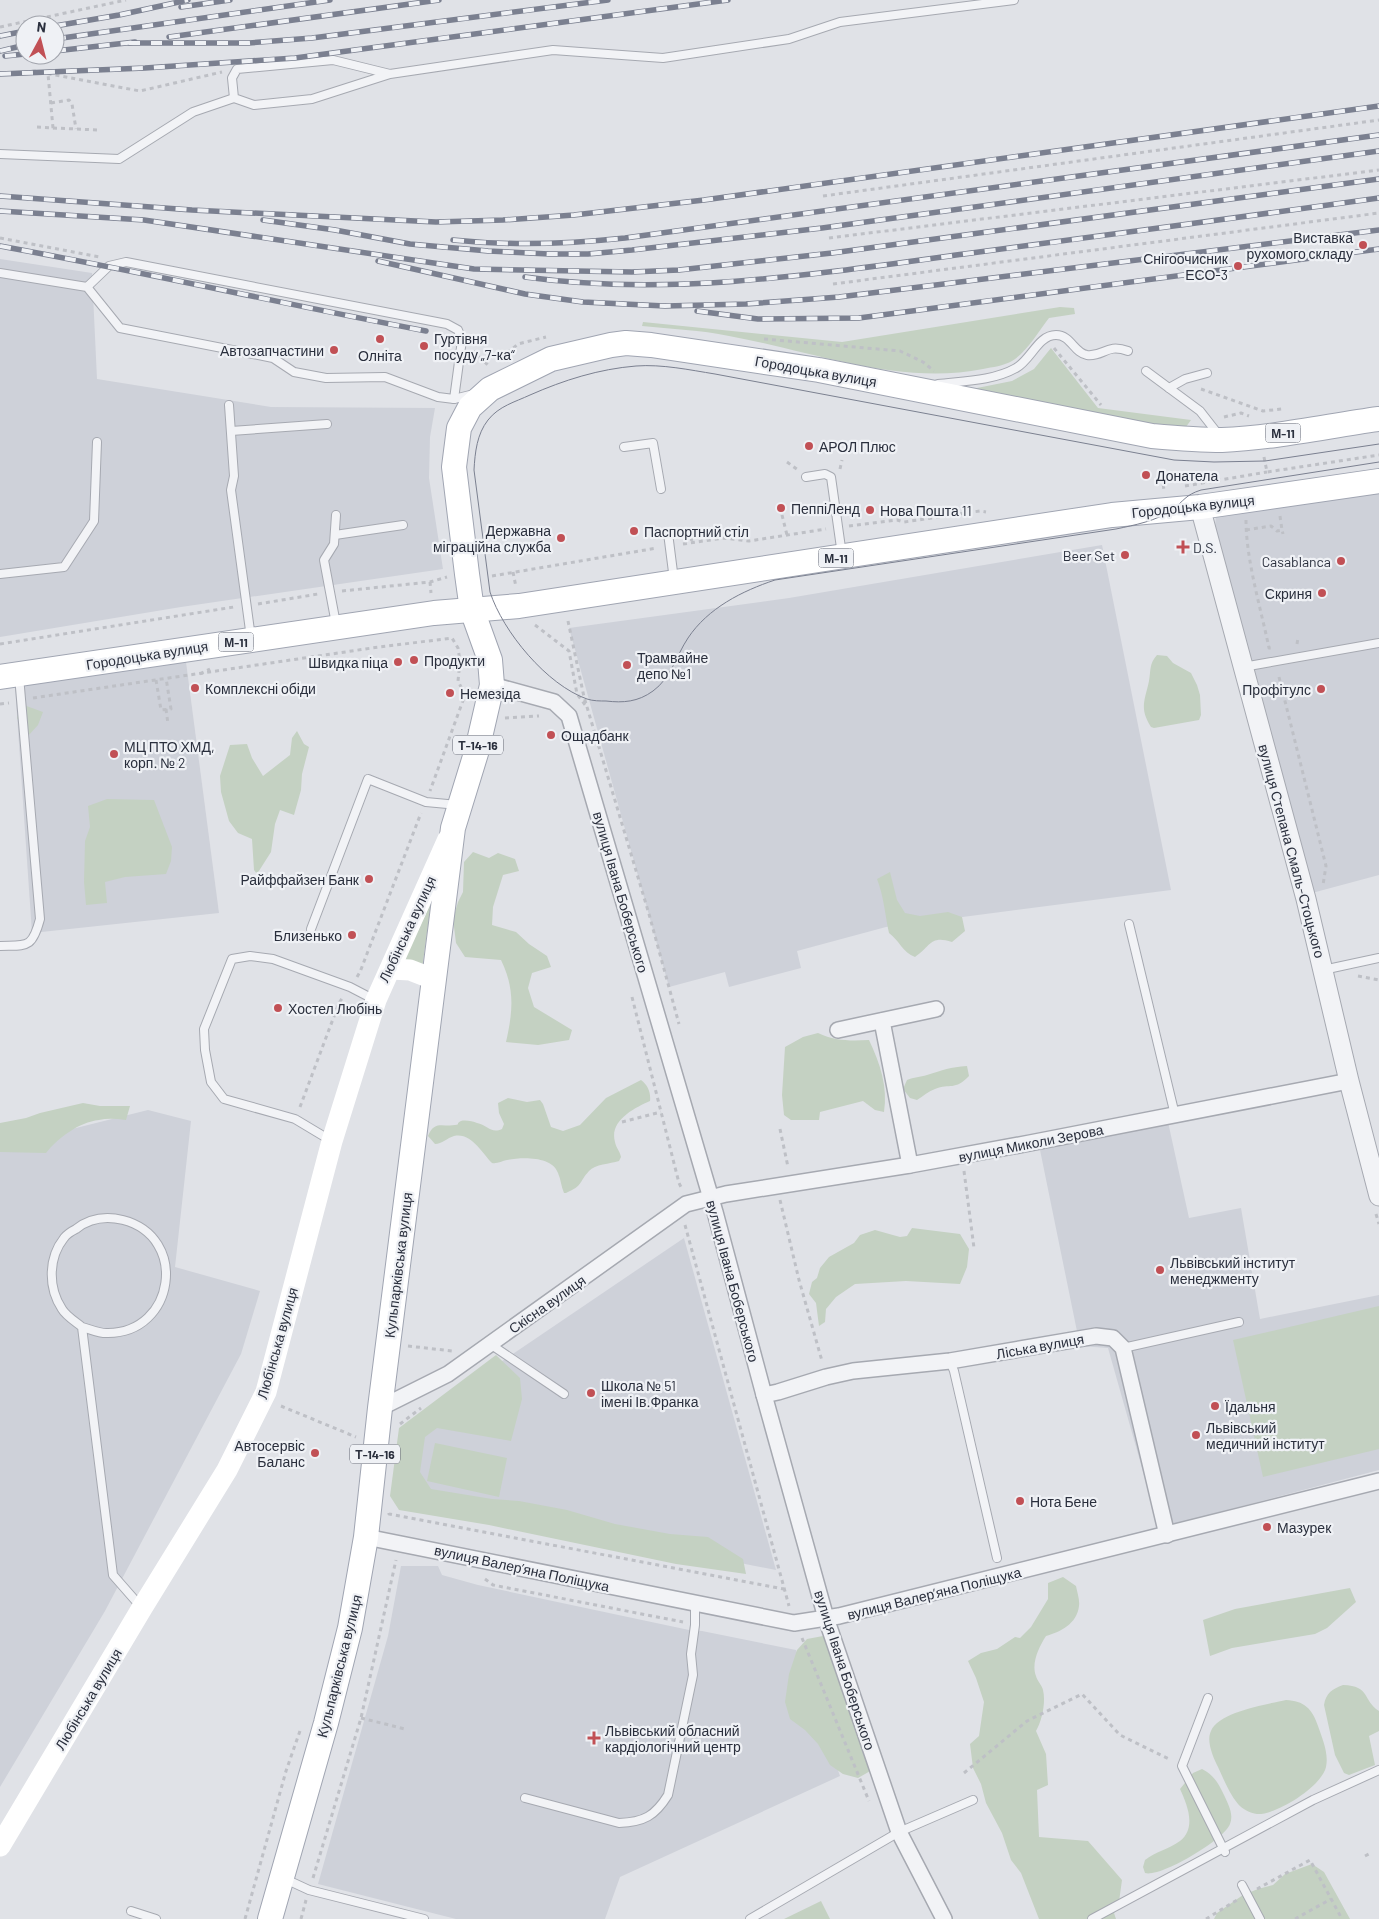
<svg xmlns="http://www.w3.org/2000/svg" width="1379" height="1919" font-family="Barlow,sans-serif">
  <rect width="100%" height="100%" fill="#e0e2e7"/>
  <g fill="#ced1d9">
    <polygon points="0,259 92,273 97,379 271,407 435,408 430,437 429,478 443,569 181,607 0,637"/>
    <polygon points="1379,490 1379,875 1312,893 1215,527 1216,516"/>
    <polygon points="1102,545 1171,890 886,927 797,951 801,968 729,987 725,972 669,987 569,628 789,598"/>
    <polygon points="186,662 219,913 32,933 15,686"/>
    <polygon points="148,1110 191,1121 175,1267 260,1291 241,1354 105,1611 0,1787 0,1147"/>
    <polygon points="1168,1122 1189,1218 1241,1208 1260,1319 1379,1295 1379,1470 1159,1528 1108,1348 1080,1346 1039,1145"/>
    <polygon points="684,1238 776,1570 392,1494 402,1429"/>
    <polygon points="401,1566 438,1566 442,1575 478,1585 689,1630 702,1631 796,1650 840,1776 620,1877 605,1919 456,1919 318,1884 388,1636"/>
  </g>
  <g fill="#c4d1c2">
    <path d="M1060,307L1074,308L1075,314L1049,318C1038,332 1027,352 1012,361C1003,366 993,367 983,369C899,386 811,351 729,336C701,330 671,329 642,326L643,322L842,342Z"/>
    <polygon points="1051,348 1098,408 1191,420 1183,431 957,392 1012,381 1034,369"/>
    <path d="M1157,655L1167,656L1173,663L1191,673L1197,685L1200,695L1201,715L1199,720L1154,728L1151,727C1139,708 1145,700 1149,681C1151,670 1149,664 1157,655Z"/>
    <polygon points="21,704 43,712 38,725 28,736 17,718"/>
    <polygon points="297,731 304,744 309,747 302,774 301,790 294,815 280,810 275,824 271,852 257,874 254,870 252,839 238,833 229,821 221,792 220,776 230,745 247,744 252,758 263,776 290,755 292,738"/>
    <polygon points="107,799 154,800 172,847 171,861 166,874 125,877 105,882 107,903 86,905 84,882 85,841 90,827 88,806"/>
    <path d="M473,852L489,858L498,853L515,859L519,871L503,875L493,907L492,925L516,932L529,944L547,956L551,967L532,973L528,988L534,1007L572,1030L569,1040L538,1045L506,1042C513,1011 515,989 501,960L465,957L456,943L453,919L458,902L463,892L464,862Z"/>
    <path d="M890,872L897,900L905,913L920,916L948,912L962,917L965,931L952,942C930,935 931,946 915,957C903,953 899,940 889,933C885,915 884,897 877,879Z"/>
    <polygon points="431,903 422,969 402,964"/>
    <path d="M818,1033C835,1041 850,1041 869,1040C880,1063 888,1087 884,1112L875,1110L863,1101L820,1112L819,1120H791L784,1115L782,1095L785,1047L803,1037Z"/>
    <path d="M967,1066L969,1076C955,1091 950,1083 935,1089C929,1091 923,1096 917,1100L910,1098L903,1089L907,1080C914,1077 920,1077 927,1075C943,1070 950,1067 967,1066Z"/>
    <path d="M641,1080C648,1085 651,1093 650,1101C634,1108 609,1121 615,1142C616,1148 620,1151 621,1157L619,1161C610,1164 595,1164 589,1171C578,1183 584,1185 566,1193H564C561,1186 561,1180 558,1173C552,1156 522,1157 507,1160C502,1161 497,1164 492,1163C482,1153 471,1132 454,1136C447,1138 442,1144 435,1144L428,1136C434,1120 443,1127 455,1125C461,1124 455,1124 461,1121C465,1120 473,1121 477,1123C487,1125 491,1134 502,1129L504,1124L499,1113L498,1103L508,1098L527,1102L540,1100L543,1104L551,1127L563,1131L580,1125L606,1098Z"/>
    <path d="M83,1103L100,1106H130L126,1120C117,1119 108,1118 99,1120C79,1122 58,1138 46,1153L0,1152V1123L26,1118L40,1113Z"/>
    <polygon points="912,1228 960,1234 969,1249 967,1267 960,1284 906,1281 855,1284 836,1297 826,1309 825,1322 819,1326 816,1303 809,1294 812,1282 817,1278 820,1268 829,1257 854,1243 860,1235 875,1230 900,1237 907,1236"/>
    <polygon points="1379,1306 1379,1449 1263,1477 1233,1340"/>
    <polygon points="496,1355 520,1378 522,1399 511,1441 437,1428 425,1437 420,1472 431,1489 492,1499 519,1501 567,1510 615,1524 670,1534 708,1537 743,1559 746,1574 676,1564 489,1525 399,1510 390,1496 399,1428"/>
    <polygon points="435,1443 507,1458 499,1497 427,1481"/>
    <path d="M1063,1577L1076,1586C1077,1592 1080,1600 1079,1606C1077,1624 1060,1632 1046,1636C1039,1647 1031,1663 1036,1676C1037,1681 1042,1685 1043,1690C1046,1702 1042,1721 1036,1731L1046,1754L1048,1785L1037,1790L1039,1837L1088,1841L1122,1880L1118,1909L1114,1913L1116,1919H1039L1021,1873L1011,1860L1002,1833L986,1803L981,1784L973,1768L970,1744L979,1736L984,1702L976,1678L968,1661L981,1653L997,1649L1015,1637L1020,1638L1031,1627L1048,1599V1583Z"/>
    <polygon points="1350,1588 1356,1602 1327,1628 1315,1634 1232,1648 1210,1656 1203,1620 1235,1609"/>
    <polygon points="823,1636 828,1644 849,1704 852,1719 863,1741 872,1770 858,1778 843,1774 830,1765 818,1744 805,1730 790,1719 785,1702 789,1674 797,1650 807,1639"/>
    <path d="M1343,1685C1371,1686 1362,1700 1379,1711V1731L1369,1736L1375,1765L1349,1775L1344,1773L1335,1755L1324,1705C1326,1693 1332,1689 1343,1685Z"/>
    <path d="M1286,1700C1304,1701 1312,1708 1318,1726C1322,1738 1329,1753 1326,1767C1322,1786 1277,1815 1257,1814C1250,1813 1242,1809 1238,1804C1229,1793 1224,1780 1218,1767C1213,1757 1206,1741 1211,1731C1218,1712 1268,1704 1286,1700Z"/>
    <path d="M1202,1769C1213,1774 1219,1784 1224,1795C1228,1804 1234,1814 1230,1824C1224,1840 1160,1878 1145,1873L1143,1867L1145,1860C1155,1852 1169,1849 1180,1841C1197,1828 1187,1804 1180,1789L1193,1773Z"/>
    <polygon points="1312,1864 1324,1872 1350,1919 1214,1919 1217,1913 1243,1895 1258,1889 1273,1885 1285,1874"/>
    <polygon points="821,1901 830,1919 784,1919"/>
  </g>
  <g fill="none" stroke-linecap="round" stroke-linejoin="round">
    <defs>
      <g id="service">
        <polyline points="390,74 333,60 237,69 232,78 234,98 254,105 312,99 390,74 553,50 663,58 789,39 840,22 1014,0"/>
        <polyline points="0,154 119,159 193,112 234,98"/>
        <polyline points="0,273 87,287 120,328 273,358 294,372 326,378 385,377 438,397 454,399 474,394"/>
        <polyline points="87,287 109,266 126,262 447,324 458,330 462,340 454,399"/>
        <polyline points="1146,371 1200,411 1218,434"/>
        <path d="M938,384C963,381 993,381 1016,368C1031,360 1038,335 1056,335C1071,335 1074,353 1087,355C1104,357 1106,343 1128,351"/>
        <polyline points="1169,388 1185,379 1207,373"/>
        <polyline points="229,405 234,476 231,490 251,638"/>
        <polyline points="231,431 327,424"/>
        <polyline points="624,447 653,443 661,489"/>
        <polyline points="806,477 825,474 831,477 842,555"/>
        <polyline points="668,533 674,580"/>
        <polyline points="335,535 403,525"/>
        <polyline points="0,574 64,567 94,521 97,442"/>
        <polyline points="336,624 324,560 334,544 336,515"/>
        <polyline points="1243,667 1379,643"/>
        <polyline points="1129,924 1175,1115"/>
        <polyline points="311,929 368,779 426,802 458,805"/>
        <path d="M0,946C27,945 32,949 40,919L19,676"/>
        <polyline points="1323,970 1379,958"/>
        <polyline points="330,1140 295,1119 224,1099 211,1082 205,1050 204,1029 232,959 250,956 273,959 350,987 375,1000"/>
        <path d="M82,1327C90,1329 100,1334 108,1333C175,1333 189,1237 123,1220C106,1216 90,1218 76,1229C72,1231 67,1234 64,1238C48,1258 48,1288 62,1309C66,1316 76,1322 82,1327L113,1575L141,1607"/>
        <polyline points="490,1344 564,1394"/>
        <polyline points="1123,1348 1239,1322"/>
        <polyline points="950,1361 954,1371 997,1558"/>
        <polyline points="1208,1698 1182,1766 1225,1852"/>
        <path d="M525,1798L619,1823C644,1822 655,1816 668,1795L693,1675L691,1654L695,1625V1603"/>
        <polyline points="283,1878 309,1890 424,1919"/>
        <polyline points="1242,1885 1260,1919"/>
        <polyline points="131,1911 156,1919"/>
        <polyline points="750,1919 899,1832 973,1800"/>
        <polyline points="1092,1919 1313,1800 1379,1770"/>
      </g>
      <g id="minor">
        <polyline points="492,685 554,702 569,716 715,1212 764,1395 826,1618 899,1832 944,1919"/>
        <polyline points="882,1021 910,1165"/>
        <polyline points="838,1030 936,1009"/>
        <polyline points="764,1395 778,1392 826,1377 853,1371 950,1361 1096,1336 1113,1338 1123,1348 1167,1535"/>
        <polyline points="380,1408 448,1374 686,1204 726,1194 910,1165 1030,1143 1349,1081"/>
        <polyline points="366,1537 794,1623 839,1616 1379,1481"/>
      </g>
      <polyline id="tertiary" points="1200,507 1306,899 1349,1081 1379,1196"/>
      <g id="primary">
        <polyline points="0,677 434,613 519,606 1112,515 1200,507 1379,481"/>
        <path d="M270,1919L326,1723L350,1628L366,1537L380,1408L453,828L477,750L492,685L490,660L472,610L467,574L454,467L459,428L470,407L490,389L551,359L611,345L626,343L651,345L819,370L1152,436C1175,438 1198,440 1222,440C1273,438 1328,426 1379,419"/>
      </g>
    </defs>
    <use href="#service" stroke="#a6a9b1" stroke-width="10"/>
    <use href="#minor" stroke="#a6a9b1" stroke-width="18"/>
    <use href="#tertiary" stroke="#a6a9b1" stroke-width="21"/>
    <use href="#primary" stroke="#a0a5b2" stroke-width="26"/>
    <g stroke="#bec0c6" stroke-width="3" stroke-dasharray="4 4" stroke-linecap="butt">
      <polyline points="0,27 126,0"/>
      <polyline points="0,74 34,71 140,91 222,72"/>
      <polyline points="51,103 69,100 72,104 76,129"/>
      <polyline points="37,127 53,128 48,74"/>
      <polyline points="53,128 99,130"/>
      <polyline points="823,196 1379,120"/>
      <polyline points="0,238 100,257"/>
      <polyline points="829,238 1379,170"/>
      <polyline points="833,284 1379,213"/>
      <polyline points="764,339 900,351 923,362 934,371"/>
      <polyline points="1054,348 1101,405"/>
      <polyline points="473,351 490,367"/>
      <polyline points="501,358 518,344 546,337"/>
      <polyline points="1201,389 1263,411 1282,409"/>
      <polyline points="1224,417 1241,413 1249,416"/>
      <polyline points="1264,457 1267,472 1379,455"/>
      <polyline points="787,462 798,470"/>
      <polyline points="840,469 842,460"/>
      <polyline points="1158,474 1162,473 1164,491"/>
      <polyline points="1185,486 1267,472"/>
      <polyline points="782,515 787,535"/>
      <polyline points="1280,516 1282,530"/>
      <path d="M1246,520C1246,560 1261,609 1269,648H1272"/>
      <polyline points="849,526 897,520 904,522 980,511 986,512"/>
      <polyline points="690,529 692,543"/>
      <polyline points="1246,530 1271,526 1277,531 1282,530 1283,534"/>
      <polyline points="683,544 724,538 749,541 826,529"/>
      <polyline points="513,572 516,587"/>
      <polyline points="492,576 657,548"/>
      <polyline points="430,582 431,593"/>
      <polyline points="342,591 430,582 447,577"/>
      <polyline points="258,604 318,594"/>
      <polyline points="568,621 584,697 649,914 679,1024"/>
      <polyline points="535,625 569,651 577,694 586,706"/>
      <polyline points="0,644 234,607"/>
      <polyline points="1297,644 1298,638"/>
      <polyline points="200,674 210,669"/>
      <polyline points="1279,677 1326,866 1323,885"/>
      <polyline points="156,680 161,710 171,709 166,678"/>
      <polyline points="33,698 372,648 452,638 458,648 460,661 458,681 465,695 430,791"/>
      <polyline points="0,704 9,703"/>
      <polyline points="166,709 168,724"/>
      <polyline points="505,718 539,716"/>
      <polyline points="1358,976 1379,980"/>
      <polyline points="357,977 360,972 421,813"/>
      <polyline points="632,997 679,1183 682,1189"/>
      <polyline points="300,1107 339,1003 343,997"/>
      <polyline points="622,1122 661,1112"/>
      <polyline points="780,1129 788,1167"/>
      <polyline points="964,1171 974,1248"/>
      <polyline points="780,1200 799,1280 822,1361"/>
      <polyline points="1376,1214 1379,1224"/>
      <polyline points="685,1225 789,1606"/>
      <polyline points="408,1346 452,1351"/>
      <polyline points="281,1406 356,1437"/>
      <polyline points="400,1424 421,1408"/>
      <polyline points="389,1513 389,1514 784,1589"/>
      <polyline points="485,1579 493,1585 683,1622"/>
      <polyline points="802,1638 869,1801"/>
      <polyline points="361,1718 405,1729"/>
      <polyline points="964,1773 1027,1721 1082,1694 1120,1735 1171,1760"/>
      <polyline points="1365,1856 1371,1853"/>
      <polyline points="313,1878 361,1718 396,1560"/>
      <polyline points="1257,1889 1310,1860 1342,1919"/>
      <polyline points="245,1919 286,1771 301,1728"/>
      <polyline points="301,1919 306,1900"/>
      <polyline points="1206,1919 1237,1900"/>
      <polyline points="1295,1919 1331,1899"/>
    </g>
    <use href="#service" stroke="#f2f3f6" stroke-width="8"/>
    <use href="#minor" stroke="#f2f3f6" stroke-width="15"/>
    <use href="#tertiary" stroke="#f2f3f6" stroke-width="19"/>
    <g stroke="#fff" stroke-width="21">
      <polyline points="391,969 410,970 433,979"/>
      <polyline points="0,1846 142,1608 227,1470 266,1392 332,1141 376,1000 448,839"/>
    </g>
    <use href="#primary" stroke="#fff" stroke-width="24"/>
    <path stroke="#7b8090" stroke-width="1" d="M1379,444L1265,461L1214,462L1174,460L715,374C690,370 662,364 636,366C599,369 564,380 530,395C515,402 499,406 488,420C477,434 475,452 474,470L490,592C503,632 547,685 587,699C593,701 600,701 606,701C623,703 638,702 653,691C671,678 676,656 688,638C708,608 742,591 775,580L1116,529C1135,525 1156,521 1172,510C1184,501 1185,495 1201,490L1379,462"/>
    <defs>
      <g id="rail">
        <polyline points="181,7 230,0"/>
        <polyline points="55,26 119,15 188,0"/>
        <polyline points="0,36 25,31"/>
        <polyline points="169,37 439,0"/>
        <polyline points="55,39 330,0"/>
        <polyline points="129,43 249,43 312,38 608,0"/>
        <polyline points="0,51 25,45"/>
        <polyline points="55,51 135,42"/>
        <polyline points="5,56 25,54"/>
        <polyline points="0,74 145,68 295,58 728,0"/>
        <polyline points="0,196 192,210 436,222 503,220 574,215 704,200 1379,106"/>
        <polyline points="0,211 144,220 474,269 632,272 679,270 832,253 1379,179"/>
        <polyline points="263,220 335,230 410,244 488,251 549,254 588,254 632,250 822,228 1379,151"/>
        <path d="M453,240C511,246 568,244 625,238L1379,135"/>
        <path d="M0,246C143,272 284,304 426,331"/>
        <polyline points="378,261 525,294 583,302 665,306 746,304 839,297 1379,230"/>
        <path d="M525,277C670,297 819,274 964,254C1102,236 1241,217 1379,198"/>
        <polyline points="697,311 758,319 859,318 1379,249"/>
      </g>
    </defs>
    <use href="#rail" stroke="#7b8090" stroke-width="5.5"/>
    <use href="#rail" stroke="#eff1f5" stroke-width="4" stroke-dasharray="11" stroke-linecap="butt"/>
  </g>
  <g fill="#c15055" stroke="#eff1f5" stroke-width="2">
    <circle cx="1363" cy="245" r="5"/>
    <circle cx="1238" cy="266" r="5"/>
    <circle cx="380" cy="339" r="5"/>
    <circle cx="424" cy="346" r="5"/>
    <circle cx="334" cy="350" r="5"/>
    <circle cx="809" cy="446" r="5"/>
    <circle cx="1146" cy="475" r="5"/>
    <circle cx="781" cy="508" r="5"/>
    <circle cx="870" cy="510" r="5"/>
    <circle cx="634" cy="531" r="5"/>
    <circle cx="561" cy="538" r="5"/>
    <path d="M1180.5 539.5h5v5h5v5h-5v5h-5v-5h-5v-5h5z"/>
    <circle cx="1125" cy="555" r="5"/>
    <circle cx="1341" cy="561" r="5"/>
    <circle cx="1322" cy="593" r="5"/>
    <circle cx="414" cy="660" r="5"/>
    <circle cx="398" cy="662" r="5"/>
    <circle cx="627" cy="665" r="5"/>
    <circle cx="195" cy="688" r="5"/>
    <circle cx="1321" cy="689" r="5"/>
    <circle cx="450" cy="693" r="5"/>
    <circle cx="551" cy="735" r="5"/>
    <circle cx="114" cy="754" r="5"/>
    <circle cx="369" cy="879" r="5"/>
    <circle cx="352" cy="935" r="5"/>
    <circle cx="278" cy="1008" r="5"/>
    <circle cx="1160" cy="1270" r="5"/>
    <circle cx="591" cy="1393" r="5"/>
    <circle cx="1215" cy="1406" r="5"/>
    <circle cx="1196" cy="1435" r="5"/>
    <circle cx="315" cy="1453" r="5"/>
    <circle cx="1020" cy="1501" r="5"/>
    <circle cx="1267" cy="1527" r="5"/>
    <path d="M591.5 1730.5h5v5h5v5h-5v5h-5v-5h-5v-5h5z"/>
  </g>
  <g text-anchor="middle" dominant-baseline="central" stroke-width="4.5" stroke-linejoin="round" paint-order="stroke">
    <g fill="#eff1f5" stroke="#656974" stroke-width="1">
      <rect x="1265.5" y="423.5" width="35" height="19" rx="4"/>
      <rect x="818.5" y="548.5" width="35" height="19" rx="4"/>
      <rect x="218.5" y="632.5" width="35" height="19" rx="4"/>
      <rect x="453" y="735.5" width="50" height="19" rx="4"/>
      <rect x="350" y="1444.5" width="50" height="19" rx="4"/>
    </g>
    <g font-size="12" font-weight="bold" fill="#2a2f3d">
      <text x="1283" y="433">М-11</text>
      <text x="836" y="558">М-11</text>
      <text x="236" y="642">М-11</text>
      <text x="478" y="745">Т-14-16</text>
      <text x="375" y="1454">Т-14-16</text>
    </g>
    <g font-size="14" fill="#2a2f3d" stroke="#eff1f5" text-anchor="start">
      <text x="1353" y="237" text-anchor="end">Виставка<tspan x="1353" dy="16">рухомого складу</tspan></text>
      <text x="1228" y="258" text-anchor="end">Снігоочисник<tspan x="1228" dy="16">ЕСО-3</tspan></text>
      <text x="434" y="338">Гуртівня<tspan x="434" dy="16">посуду „7-ка“</tspan></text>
      <text x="324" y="350" text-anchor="end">Автозапчастини</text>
      <text x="380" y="355" text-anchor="middle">Олніта</text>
      <text x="819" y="446">АРОЛ Плюс</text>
      <text x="1156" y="475">Донатела</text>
      <text x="791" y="508">ПеппіЛенд</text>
      <text x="880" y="510">Нова Пошта 11</text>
      <text x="551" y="530" text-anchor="end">Державна<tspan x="551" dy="16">міграційна служба</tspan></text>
      <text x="644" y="531">Паспортний стіл</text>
      <text x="1193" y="547">D.S.</text>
      <text x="1115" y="555" text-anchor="end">Beer Set</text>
      <text x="1331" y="561" text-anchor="end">Casablanca</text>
      <text x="1312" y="593" text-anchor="end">Скриня</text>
      <text x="637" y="657">Трамвайне<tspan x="637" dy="16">депо №1</tspan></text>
      <text x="424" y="660">Продукти</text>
      <text x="388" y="662" text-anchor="end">Швидка піца</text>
      <text x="205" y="688">Комплексні обіди</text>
      <text x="1311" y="689" text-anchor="end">Профітулс</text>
      <text x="460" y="693">Немезіда</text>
      <text x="561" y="735">Ощадбанк</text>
      <text x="124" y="746">МЦ ПТО ХМД,<tspan x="124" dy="16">корп. № 2</tspan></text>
      <text x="359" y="879" text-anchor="end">Райффайзен Банк</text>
      <text x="342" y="935" text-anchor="end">Близенько</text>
      <text x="288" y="1008">Хостел Любінь</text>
      <text x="1170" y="1262">Львівський інститут<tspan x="1170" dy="16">менеджменту</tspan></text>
      <text x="601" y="1385">Школа № 51<tspan x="601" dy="16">імені Ів.Франка</tspan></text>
      <text x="1225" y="1406">Їдальня</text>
      <text x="1206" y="1427">Львівський<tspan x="1206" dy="16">медичний інститут</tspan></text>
      <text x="305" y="1445" text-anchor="end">Автосервіс<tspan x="305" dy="16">Баланс</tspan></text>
      <text x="1030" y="1501">Нота Бене</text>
      <text x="1277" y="1527">Мазурек</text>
      <text x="605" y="1730">Львівський обласний<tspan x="605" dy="16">кардіологічний центр</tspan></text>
    </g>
    <g font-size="14" fill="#2a2f3d" stroke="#eff1f5">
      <text transform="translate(816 371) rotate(10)">Городоцька вулиця</text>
      <text transform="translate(1193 506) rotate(-6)">Городоцька вулиця</text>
      <text transform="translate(147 655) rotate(-9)">Городоцька вулиця</text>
      <text transform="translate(1292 851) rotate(75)">вулиця Степана Смаль-Стоцького</text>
      <text transform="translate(621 892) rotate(74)">вулиця Івана Боберського</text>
      <text transform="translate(407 929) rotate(-65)">Любінська вулиця</text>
      <text transform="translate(1031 1143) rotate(-11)">вулиця Миколи Зерова</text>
      <text transform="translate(398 1265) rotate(-83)">Кульпарківська вулиця</text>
      <text transform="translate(733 1281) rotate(75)">вулиця Івана Боберського</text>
      <text transform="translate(547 1304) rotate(-35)">Скісна вулиця</text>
      <text transform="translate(277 1343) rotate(-74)">Любінська вулиця</text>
      <text transform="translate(1040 1346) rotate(-10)">Ліська вулиця</text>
      <text transform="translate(522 1568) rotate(12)">вулиця Валерʼяна Поліщука</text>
      <text transform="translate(934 1593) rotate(-14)">вулиця Валерʼяна Поліщука</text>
      <text transform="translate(339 1666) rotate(-76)">Кульпарківська вулиця</text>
      <text transform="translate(845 1670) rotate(72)">вулиця Івана Боберського</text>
      <text transform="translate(88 1699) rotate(-59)">Любінська вулиця</text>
    </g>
  </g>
  <g transform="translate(40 40) rotate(7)"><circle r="24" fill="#eff1f5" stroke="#a0a3ab"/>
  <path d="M0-4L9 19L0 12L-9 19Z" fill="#c15055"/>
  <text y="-8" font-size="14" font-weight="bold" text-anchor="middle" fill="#2a2f3d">N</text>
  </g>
</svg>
